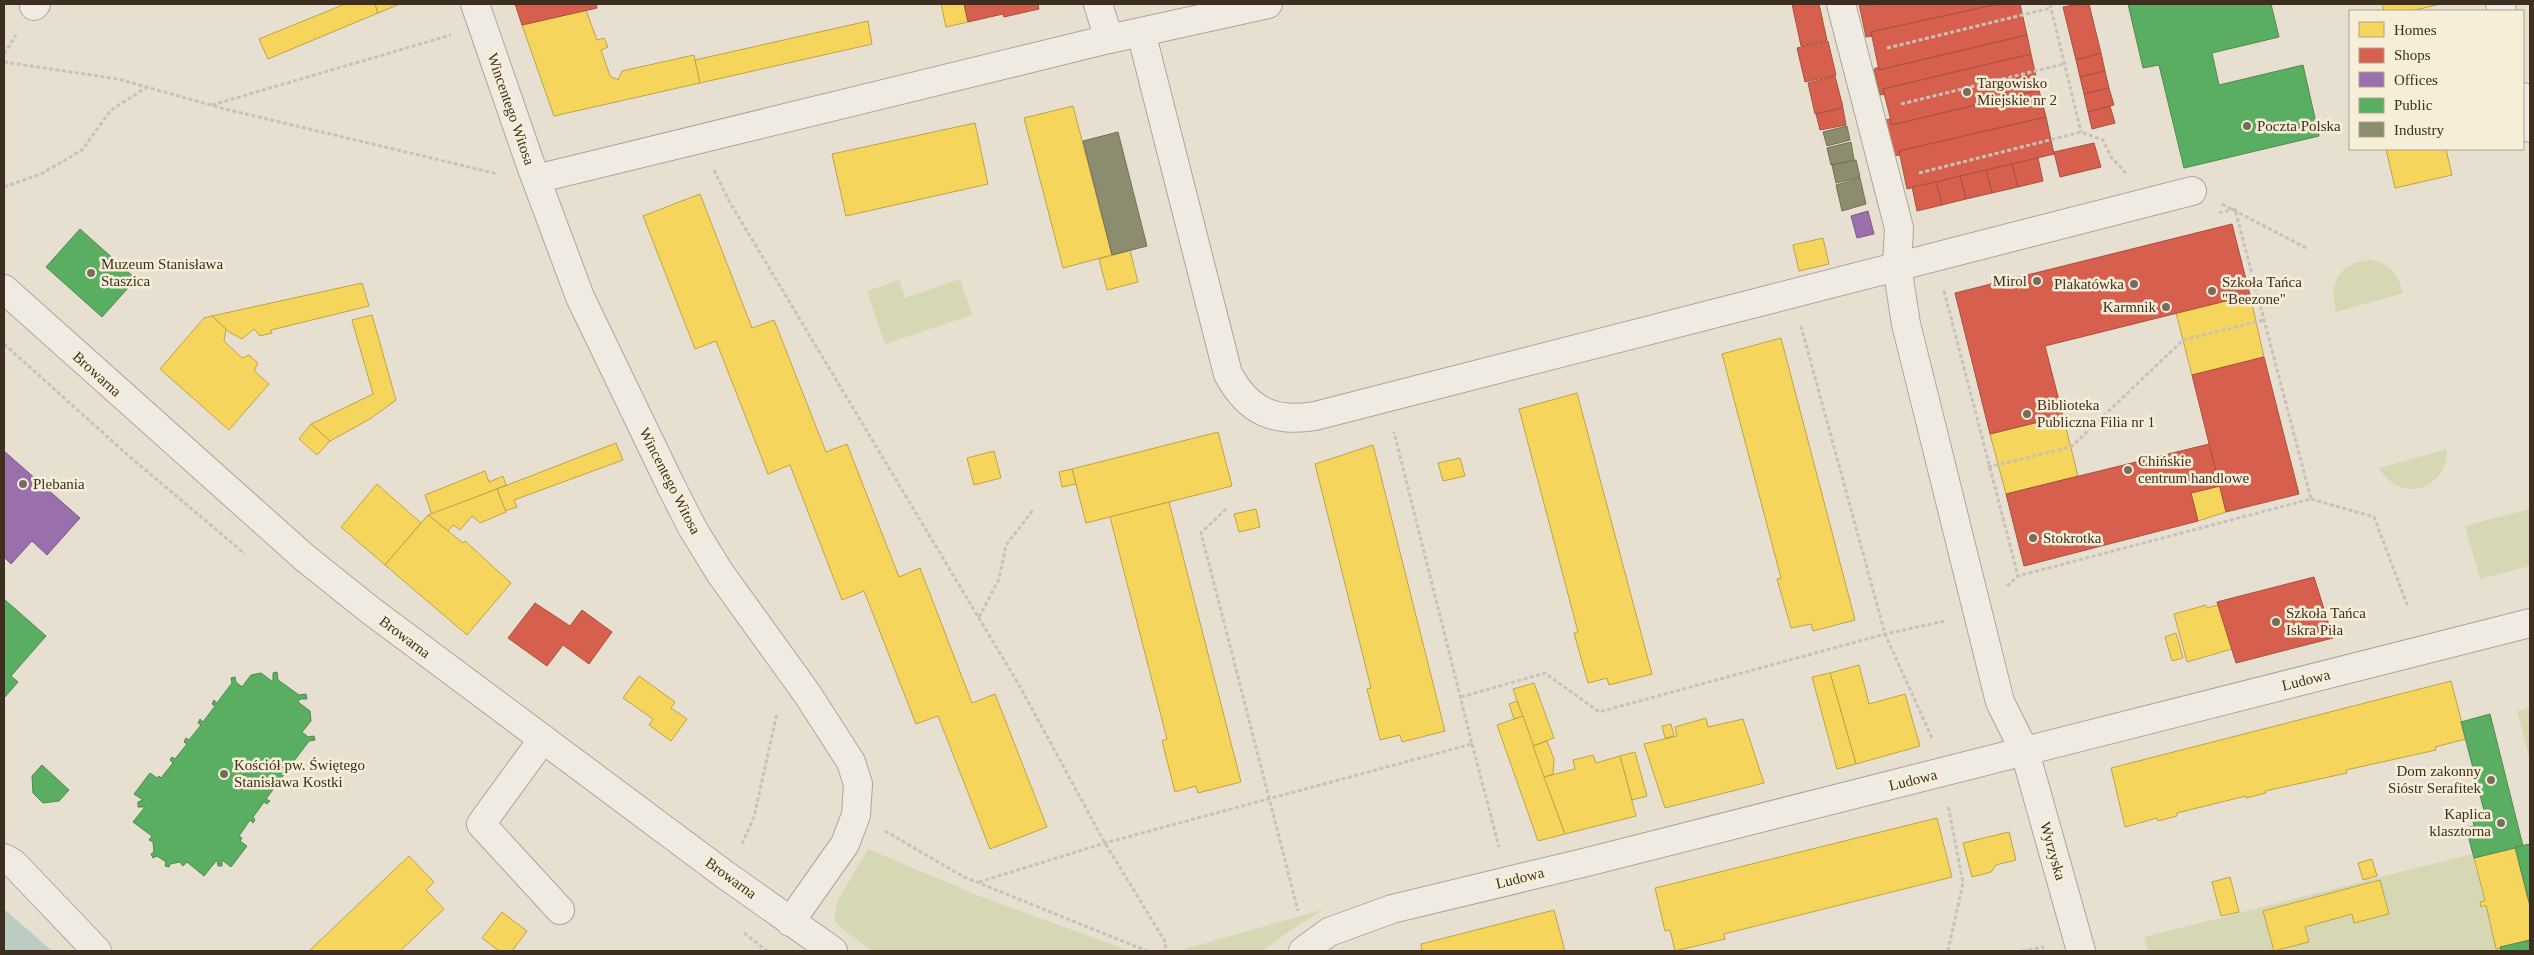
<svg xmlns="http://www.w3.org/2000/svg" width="2534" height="955" font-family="'Times New Roman',serif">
  <rect width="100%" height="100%" fill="#e7e0d1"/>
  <g fill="#d6d7b3">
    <path d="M2371,260C2391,264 2398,275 2403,293L2336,312C2329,282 2338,263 2371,260Z"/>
    <polygon points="960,279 972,315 885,344 867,291 899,280 905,298"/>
    <path d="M2447,449C2447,491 2399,504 2379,468Z"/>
    <polygon points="2530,509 2530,566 2480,579 2465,526"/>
    <polygon points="2530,707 2530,760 2517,711"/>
    <polygon points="868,849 982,897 1130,951 873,951 841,928 834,920 837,902"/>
    <polygon points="2472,854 2484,901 2480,902 2481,907 2486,906 2496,948 2499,948 2500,951 2148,951 2144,937"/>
    <polygon points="1325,909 1292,929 1263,951 1178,951"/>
  </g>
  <polygon fill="#bcccc2" points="4,909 52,951 4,951"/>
  <g fill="#f6d55c" stroke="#bea34a">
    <polygon points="345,4 375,4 378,13 268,59 259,39"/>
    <polygon points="375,4 400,4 378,13"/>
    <polygon points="941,4 964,4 968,22 946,27"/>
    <polygon points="2382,4 2441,4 2411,11 2384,11"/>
    <polygon points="586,10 597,40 604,38 608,47 601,50 610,76 618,80 622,71 694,55 700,83 554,116 522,25"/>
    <polygon points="868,21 872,44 700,83 695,60"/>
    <polygon points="1073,106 1112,255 1063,268 1024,118"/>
    <polygon points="975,123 988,184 846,216 832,154"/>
    <polygon points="2386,149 2446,149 2452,175 2395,188"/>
    <polygon points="700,194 752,328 774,320 826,452 847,444 899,577 920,568 972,703 995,694 1047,827 990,849 938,716 916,724 864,591 842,600 790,465 768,474 716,341 695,349 643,216"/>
    <polygon points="1823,238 1829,264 1799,271 1793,245"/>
    <polygon points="1130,250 1138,282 1107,290 1099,259"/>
    <polygon points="362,283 369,306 271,330 272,333 260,336 254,329 242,339 229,332 212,316"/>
    <polygon points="2250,295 2264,357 2192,375 2176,313"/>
    <polygon points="372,315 396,400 370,419 330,441 311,424 373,394 352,320"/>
    <polygon points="212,316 226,329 224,341 242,358 249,355 258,363 254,371 269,384 229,430 160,369 204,318"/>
    <polygon points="1781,338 1855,620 1813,631 1811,624 1791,628 1777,579 1781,578 1722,354"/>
    <polygon points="1577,393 1652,674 1609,685 1607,678 1588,683 1574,633 1578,632 1519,409"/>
    <polygon points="2063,416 2078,476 2006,494 1990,434"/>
    <polygon points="311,424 330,441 317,455 299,439"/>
    <polygon points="1218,432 1232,486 1086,523 1072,469"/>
    <polygon points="616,443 623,460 514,500 517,507 505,511 497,489"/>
    <polygon points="1373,445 1445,731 1402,742 1400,735 1380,740 1367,689 1371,688 1315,464"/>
    <polygon points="994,451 1001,478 974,485 967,458"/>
    <polygon points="1460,458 1465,476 1443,481 1438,463"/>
    <polygon points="1072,469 1076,484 1062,487 1059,472"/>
    <polygon points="485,471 489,482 503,476 506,485 432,515 425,495"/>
    <polygon points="377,484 421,523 385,565 341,527"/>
    <polygon points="2220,486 2226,512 2198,521 2191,493"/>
    <polygon points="497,489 506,512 480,523 472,516 460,530 453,525 448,531 428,515"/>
    <polygon points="1169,502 1241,782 1198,793 1196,786 1175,792 1162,741 1167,739 1110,517"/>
    <polygon points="1256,509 1260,527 1239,532 1234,514"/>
    <polygon points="428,515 463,543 465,541 511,583 467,635 385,565"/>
    <polygon points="2206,605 2207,608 2218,605 2232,649 2187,662 2174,614"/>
    <polygon points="2176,633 2183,658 2172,661 2165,637"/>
    <polygon points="1859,665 1869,704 1905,694 1920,746 1856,764 1830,673"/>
    <polygon points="1830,673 1856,764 1837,769 1812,677"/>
    <polygon points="639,676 675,702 671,708 687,719 671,741 649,725 653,719 623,698"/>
    <polygon points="2451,681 2466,739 2435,747 2436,750 2346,770 2347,773 2265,791 2266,793 2246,798 2246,796 2177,813 2177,816 2158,821 2157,818 2125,827 2111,768"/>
    <polygon points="1534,683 1554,738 1533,746 1513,689"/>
    <polygon points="1517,701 1523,716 1514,719 1509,704"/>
    <polygon points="1523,716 1565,834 1538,841 1497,725"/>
    <polygon points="1706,718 1708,727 1743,719 1764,783 1665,808 1644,744 1677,736 1675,727"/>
    <polygon points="1671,724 1674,736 1665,738 1662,726"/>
    <polygon points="1547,741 1554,759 1553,774 1544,777 1533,746"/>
    <polygon points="1635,752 1647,796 1632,800 1620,756"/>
    <polygon points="1593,755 1596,763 1620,756 1636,816 1565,834 1544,777 1575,769 1573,760"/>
    <polygon points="1937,818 1952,877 1724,934 1725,939 1675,951 1670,930 1665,931 1655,888"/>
    <polygon points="2009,832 2016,860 1996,865 1991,872 1972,877 1963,843"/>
    <polygon points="2515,847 2530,906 2530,940 2496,949 2486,905 2481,907 2480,902 2485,901 2474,858"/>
    <polygon points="409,856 434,882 426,890 444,909 400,951 309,951"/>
    <polygon points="2372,859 2377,876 2363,880 2358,863"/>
    <polygon points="2230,877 2239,912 2221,916 2212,882"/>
    <polygon points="2380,880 2389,914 2354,923 2352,914 2305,927 2309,942 2274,951 2263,911"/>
    <polygon points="1554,910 1565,951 1422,951 1421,944"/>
    <polygon points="502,912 527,931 512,951 499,951 482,938"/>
  </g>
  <g fill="#d6604d" stroke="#a85140">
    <polygon points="515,4 596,4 597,8 522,25"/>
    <polygon points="964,4 1038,4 1039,9 1004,17 1003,14 968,22"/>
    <polygon points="1792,4 1819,4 1827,40 1801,46"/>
    <polygon points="1859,4 1864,4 1865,6 1876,4 1998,4 1871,32 1872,36 1866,37"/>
    <polygon points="1998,4 2020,4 2027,35 1879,70 1871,32"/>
    <polygon points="2080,4 2089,4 2101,53 2076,60 2063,7"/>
    <polygon points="2027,35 2031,54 1883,89 1885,94 1880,95 1874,69 1879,67 1879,70"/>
    <polygon points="1828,41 1836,75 1805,82 1797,48"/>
    <polygon points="2101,53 2105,71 2080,77 2076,60"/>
    <polygon points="2031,54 2039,90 1892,125 1883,89"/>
    <polygon points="2105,71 2109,88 2084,94 2080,77"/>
    <polygon points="1835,76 1843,107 1815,114 1808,83"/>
    <polygon points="2109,88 2114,105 2088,112 2084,94"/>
    <polygon points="2039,90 2046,117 1899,151 1900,155 1894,156 1886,120 1890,119 1892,125"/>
    <polygon points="2110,106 2115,123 2092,129 2088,112"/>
    <polygon points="1843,108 1846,125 1820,130 1816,114"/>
    <polygon points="2046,117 2054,154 1907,189 1899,151"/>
    <polygon points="2094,143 2101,167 2060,177 2054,152"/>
    <polygon points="2038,158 2043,181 2018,187 2012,164"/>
    <polygon points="2012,164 2018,187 1992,193 1986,170"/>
    <polygon points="1986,170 1992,193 1966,199 1960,176"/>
    <polygon points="1960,176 1966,199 1942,205 1936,182"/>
    <polygon points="1936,182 1942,205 1917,211 1912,187"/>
    <polygon points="2232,224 2250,295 2045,346 2063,416 1990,434 1955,293"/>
    <polygon points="2264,357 2299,494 2226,512 2192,375"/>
    <polygon points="2209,444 2220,486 2191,493 2198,521 2024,566 2006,494"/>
    <polygon points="2314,577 2333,638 2236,663 2217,602"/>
    <polygon points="535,603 570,626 582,610 612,632 589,664 563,645 547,666 508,638"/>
  </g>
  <g fill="#9970ab" stroke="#7d5c81">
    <polygon points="1868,211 1874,234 1857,238 1851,216"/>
    <polygon points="4,451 80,518 47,555 32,541 11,564 4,557"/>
  </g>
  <g fill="#5aae61" stroke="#51884e">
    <polygon points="2128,4 2271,4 2279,37 2212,53 2219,85 2303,65 2319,136 2184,168 2159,65 2143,68"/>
    <polygon points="80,229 136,279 102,317 46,267"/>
    <polygon points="4,599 46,636 11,676 18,682 4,698"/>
    <polygon points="277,672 278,680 299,695 306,694 307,699 300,699 298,702 310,711 311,721 302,732 308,737 314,736 315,740 309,741 294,761 297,763 295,766 292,764 280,780 283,782 281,785 278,783 266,799 270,801 267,804 264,802 253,817 255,820 253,823 250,820 239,836 242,838 240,841 247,846 231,867 222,860 222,866 218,866 217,860 204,876 187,862 183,866 180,862 170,864 169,867 165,866 166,862 157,856 153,858 151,854 154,852 153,842 149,840 152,836 133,822 145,807 138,807 138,802 143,800 134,794 150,773 157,778 159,776 161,778 173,763 170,760 172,757 175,759 187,744 184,742 186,738 189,740 201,725 198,723 200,719 203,722 215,706 212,704 214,700 217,703 232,683 231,678 235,677 236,682 242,687 251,675 261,673 273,682 273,673"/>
    <polygon points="2490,714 2523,846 2474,858 2466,828 2474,826 2473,821 2486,818 2461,722"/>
    <polygon points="42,765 69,790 59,801 43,803 33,793 32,776"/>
    <polygon points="2530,844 2530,906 2515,847"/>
    <polygon points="2530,940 2530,951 2501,951 2500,947"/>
  </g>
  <g fill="#8c8c6e" stroke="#747057">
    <polygon points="1847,126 1850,140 1827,146 1823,132"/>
    <polygon points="1118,132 1147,246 1112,255 1083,141"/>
    <polygon points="1851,142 1854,160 1831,165 1827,148"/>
    <polygon points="1856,160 1860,177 1836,183 1832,165"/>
    <polygon points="1860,178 1866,204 1842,211 1836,185"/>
  </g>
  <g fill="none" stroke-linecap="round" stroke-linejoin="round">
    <defs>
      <g id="minor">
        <polyline points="475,4 530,163 580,297 671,486 693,529 720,573 808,695 851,762 858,784 856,815 845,844 790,922"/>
        <polyline points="1098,4 1109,39"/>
        <polyline points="1841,4 1899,228 1897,266 1906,324 2000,702 2025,752 2081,951"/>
        <polyline points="2500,4 2502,11"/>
        <polyline points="34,6 36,4"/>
        <path d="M1141,32L1228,374C1248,411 1274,423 1315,416L2192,191"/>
        <polyline points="2523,97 2530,128"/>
        <polyline points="536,179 1109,39 1268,4"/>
        <polyline points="4,289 305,558 370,610 724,874 833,951"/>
        <polyline points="543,739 481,824 560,910"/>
        <polyline points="4,858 13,863 97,951"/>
        <polyline points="1303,951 1329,932 1392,909 1587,862 2530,623"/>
      </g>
    </defs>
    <use href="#minor" stroke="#ada599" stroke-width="30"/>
    <g stroke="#c8c2b9" stroke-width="3" stroke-dasharray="4 2.5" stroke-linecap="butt">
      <polyline points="2050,4 2081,132"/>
      <polyline points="1887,48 2051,8"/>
      <polyline points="4,54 16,35"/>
      <polyline points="4,62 118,79 225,109 494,173 498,172"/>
      <polyline points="1901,104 2064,64"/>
      <polyline points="212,105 451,35"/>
      <polyline points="714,170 729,201 1019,685 1105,843 1166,943 1165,951"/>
      <polyline points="1919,173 2081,132 2103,140 2111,157 2126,173"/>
      <polyline points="4,187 41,174 82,150 111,110 147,87"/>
      <polyline points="2222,204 2308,249"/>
      <polyline points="1944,291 2018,576 2311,499 2235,209 2218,213"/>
      <polyline points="1801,326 1885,634 1932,738"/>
      <polyline points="4,344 129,456 245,554"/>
      <polyline points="1988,467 2071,447 2183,340 2264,320"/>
      <polyline points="2311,499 2374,517 2408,607"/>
      <polyline points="1226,509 1201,533 1298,911"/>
      <polyline points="2007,586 2018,576"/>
      <polyline points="979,617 999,579 1006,545 1034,509"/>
      <polyline points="1461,697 1545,673 1599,712 1885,634 1945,621"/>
      <polyline points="1472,744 1499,847"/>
      <polyline points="885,831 964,877 1147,951"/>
      <polyline points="742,844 754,817 777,713"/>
      <polyline points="979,882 1105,843 1472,744 1394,432"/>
      <polyline points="744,933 767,951"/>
      <polyline points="1948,951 1963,883 1948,805"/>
      <polyline points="2022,951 2044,947"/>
    </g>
    <use href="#minor" stroke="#efebe3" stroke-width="28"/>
  </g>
  <g fill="#786c5e" stroke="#f7eed8" stroke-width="2">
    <circle cx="1967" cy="92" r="5"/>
    <circle cx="2247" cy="126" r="5"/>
    <circle cx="91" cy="273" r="5"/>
    <circle cx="2037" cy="281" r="5"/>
    <circle cx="2134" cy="284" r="5"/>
    <circle cx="2212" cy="291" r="5"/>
    <circle cx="2166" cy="307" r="5"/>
    <circle cx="2027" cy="414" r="5"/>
    <circle cx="2128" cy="470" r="5"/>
    <circle cx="23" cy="484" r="5"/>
    <circle cx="2033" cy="538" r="5"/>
    <circle cx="2276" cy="622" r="5"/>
    <circle cx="224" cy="774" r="5"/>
    <circle cx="2491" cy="780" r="5"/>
    <circle cx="2501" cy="823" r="5"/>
  </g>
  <g text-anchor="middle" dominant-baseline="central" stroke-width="5" stroke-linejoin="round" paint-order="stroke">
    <g font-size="15" fill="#3d2e20" stroke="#f7eed8" text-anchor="start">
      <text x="1977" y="83">Targowisko<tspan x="1977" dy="17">Miejskie nr 2</tspan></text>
      <text x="2257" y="126">Poczta Polska</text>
      <text x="101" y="264">Muzeum Stanisława<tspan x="101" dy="17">Staszica</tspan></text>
      <text x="2027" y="281" text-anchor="end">Mirol</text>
      <text x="2222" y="282">Szkoła Tańca<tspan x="2222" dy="17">"Beezone"</tspan></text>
      <text x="2124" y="284" text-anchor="end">Plakatówka</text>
      <text x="2156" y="307" text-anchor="end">Karmnik</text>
      <text x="2037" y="405">Biblioteka<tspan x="2037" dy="17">Publiczna Filia nr 1</tspan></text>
      <text x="2138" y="461">Chińskie<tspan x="2138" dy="17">centrum handlowe</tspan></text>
      <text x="33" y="484">Plebania</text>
      <text x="2043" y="538">Stokrotka</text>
      <text x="2286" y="613">Szkoła Tańca<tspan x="2286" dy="17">Iskra Piła</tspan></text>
      <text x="234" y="765">Kościół pw. Świętego<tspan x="234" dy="17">Stanisława Kostki</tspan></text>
      <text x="2481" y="771" text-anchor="end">Dom zakonny<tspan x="2481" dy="17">Sióstr Serafitek</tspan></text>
      <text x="2491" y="814" text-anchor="end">Kaplica<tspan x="2491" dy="17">klasztorna</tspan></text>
    </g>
    <g font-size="15" fill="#3d2e20" stroke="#f7eed8">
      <text transform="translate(511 109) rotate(71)">Wincentego Witosa</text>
      <text transform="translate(97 374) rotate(42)">Browarna</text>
      <text transform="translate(670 481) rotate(63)">Wincentego Witosa</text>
      <text transform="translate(405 637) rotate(37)">Browarna</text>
      <text transform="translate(2306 680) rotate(-14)">Ludowa</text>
      <text transform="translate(1913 780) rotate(-14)">Ludowa</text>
      <text transform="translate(2053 851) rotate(74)">Wyrzyska</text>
      <text transform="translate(731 878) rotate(36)">Browarna</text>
      <text transform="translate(1520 878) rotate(-14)">Ludowa</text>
    </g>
  </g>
  <rect width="2534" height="955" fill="none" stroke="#3d2e20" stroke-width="10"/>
  <rect x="2349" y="10" width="175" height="140" fill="#f7eed8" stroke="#ada18e"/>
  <rect x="2359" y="22" width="25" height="15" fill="#f6d55c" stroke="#ada18e"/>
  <text x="2394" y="35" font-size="15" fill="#3d2e20">Homes</text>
  <rect x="2359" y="48" width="25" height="15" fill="#d6604d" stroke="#ada18e"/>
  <text x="2394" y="60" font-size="15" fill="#3d2e20">Shops</text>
  <rect x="2359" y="72" width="25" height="15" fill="#9970ab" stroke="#ada18e"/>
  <text x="2394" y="85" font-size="15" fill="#3d2e20">Offices</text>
  <rect x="2359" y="98" width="25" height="15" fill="#5aae61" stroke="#ada18e"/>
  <text x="2394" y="110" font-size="15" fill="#3d2e20">Public</text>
  <rect x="2359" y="122" width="25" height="15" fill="#8c8c6e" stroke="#ada18e"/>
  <text x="2394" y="135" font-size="15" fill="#3d2e20">Industry</text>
</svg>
